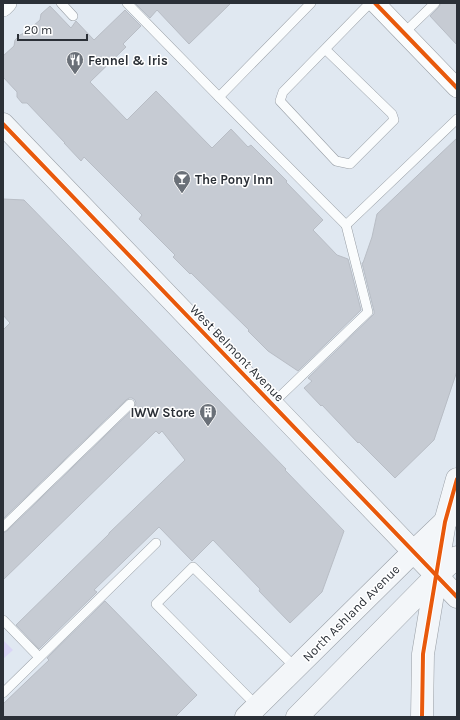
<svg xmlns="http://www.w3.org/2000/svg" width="460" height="720" font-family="Karla,sans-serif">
  <rect width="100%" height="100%" fill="#e0e8f1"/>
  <polygon fill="#dad6f6" points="3,640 13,650 3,659"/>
  <g fill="#c6cbd3" stroke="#b8bdc5">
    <polygon points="135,3 231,3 189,44 157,10 150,18"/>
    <polygon points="441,3 457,3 457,45 430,16 439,7"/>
    <polygon points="50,6 71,28 76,21 94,40 125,10 141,26 123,44 126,47 90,82 127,120 156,91 212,148 231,129 248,147 251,145 287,181 286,182 323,220 313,230 337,255 348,259 361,310 298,371 268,351 248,331 249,330 191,273 190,274 173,257 175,255 139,219 142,215 84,157 81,161 64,143 65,143 27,103 22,103 17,97 17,92 3,77 3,56 14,46 15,40 20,35 26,32 40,20 41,14"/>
    <polygon points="457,138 457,371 434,440 395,478 359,442 358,443 322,405 321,406 304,388 312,381 308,378 374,314 374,311 362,263 363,263 372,237 377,214"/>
    <polygon points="3,199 24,200 286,469 285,470 344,531 322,592 290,623 259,591 260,589 213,540 192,561 159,527 94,590 97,592 39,649 16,625 109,534 109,533 185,460 162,431 159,434 156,431 3,580 3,533 7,531 134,408 136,403 135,400 132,398 129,398 126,400 3,519 3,330 10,323 3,315"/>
    <polygon points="105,601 197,695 175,717 3,717 3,704 49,660 47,658"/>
  </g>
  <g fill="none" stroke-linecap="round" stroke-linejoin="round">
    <defs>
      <g id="lane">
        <polyline points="61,3 73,16"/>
        <polyline points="127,3 219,97 346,225 368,312 272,404"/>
        <polyline points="404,33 435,3"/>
        <polyline points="325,49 392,114 394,120 350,164 336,161 280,101 283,92 370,3"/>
        <polyline points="219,97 311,3"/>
        <polyline points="346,225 457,119"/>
        <polyline points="3,527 130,404"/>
        <polyline points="3,620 39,657"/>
        <polyline points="3,693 156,543"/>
        <polyline points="257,706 156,604 193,567 296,668"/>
      </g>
      <g id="street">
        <polyline points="375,3 457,88"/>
        <polyline points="3,7 7,3"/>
      </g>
      <g id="secondary">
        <polyline points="3,124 457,597"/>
        <polyline points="246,717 413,552 457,510"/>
        <polyline points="297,717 436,576 457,557"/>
        <polyline points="422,717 423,654 445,522 457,479"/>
      </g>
    </defs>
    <use href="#lane" stroke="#989ea5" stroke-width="10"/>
    <use href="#street" stroke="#989ea5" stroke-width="20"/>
    <use href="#secondary" stroke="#989ea5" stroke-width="23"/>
    <use href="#lane" stroke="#fafcfd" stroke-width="9"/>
    <use href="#street" stroke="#fafcfd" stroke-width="19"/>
    <use href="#secondary" stroke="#f3f6f9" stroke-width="22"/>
    <defs>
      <g id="cycleway">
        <polyline points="375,3 457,88"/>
        <polyline points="3,124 457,597"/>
        <polyline points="422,717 423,654 445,522 457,479"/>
      </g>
    </defs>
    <use href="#cycleway" stroke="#fff" stroke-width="6"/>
    <use href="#cycleway" stroke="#e8590c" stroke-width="4"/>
  </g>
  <defs>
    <symbol id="restaurant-pin" viewBox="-11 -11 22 30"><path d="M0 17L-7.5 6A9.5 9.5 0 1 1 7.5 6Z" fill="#6a7078" stroke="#fff"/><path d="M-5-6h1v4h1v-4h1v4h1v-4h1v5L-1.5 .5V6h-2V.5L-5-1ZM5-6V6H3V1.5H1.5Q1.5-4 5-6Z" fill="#fff"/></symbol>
    <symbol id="bar-pin" viewBox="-11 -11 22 30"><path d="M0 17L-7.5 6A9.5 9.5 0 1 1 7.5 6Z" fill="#6a7078" stroke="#fff"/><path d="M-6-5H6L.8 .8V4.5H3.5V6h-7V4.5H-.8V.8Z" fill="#fff"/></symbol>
    <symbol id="building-pin" viewBox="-11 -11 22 30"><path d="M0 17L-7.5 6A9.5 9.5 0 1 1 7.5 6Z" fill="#6a7078" stroke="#fff"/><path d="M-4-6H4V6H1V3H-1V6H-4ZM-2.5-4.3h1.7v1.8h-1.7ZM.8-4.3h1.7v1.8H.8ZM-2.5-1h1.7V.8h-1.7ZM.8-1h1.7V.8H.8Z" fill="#fff"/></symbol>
  </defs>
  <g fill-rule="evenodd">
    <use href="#restaurant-pin" x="65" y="50" width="20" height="27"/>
    <use href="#bar-pin" x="172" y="169" width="20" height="27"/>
    <use href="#building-pin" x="198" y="402" width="20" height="27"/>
  </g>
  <g text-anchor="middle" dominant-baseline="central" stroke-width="3" stroke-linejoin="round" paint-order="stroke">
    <g font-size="13" font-weight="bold" fill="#2b3037" stroke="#fff" text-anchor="start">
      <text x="88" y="60">Fennel &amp; Iris</text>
      <text x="195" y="179">The Pony Inn</text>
      <text x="195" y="412" text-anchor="end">IWW Store</text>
    </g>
    <g font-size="13" fill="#2b3037" stroke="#fff">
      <text transform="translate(237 353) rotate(46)">West Belmont Avenue</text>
      <text transform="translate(351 613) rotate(-45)">North Ashland Avenue</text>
    </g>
  </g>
  <rect width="460" height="720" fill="none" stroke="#2b3037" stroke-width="8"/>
  <path d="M18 34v6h69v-6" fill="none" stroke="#2b3037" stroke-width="2"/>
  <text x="24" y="34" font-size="12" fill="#2b3037" stroke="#ffffff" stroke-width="3" paint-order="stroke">20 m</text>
</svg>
